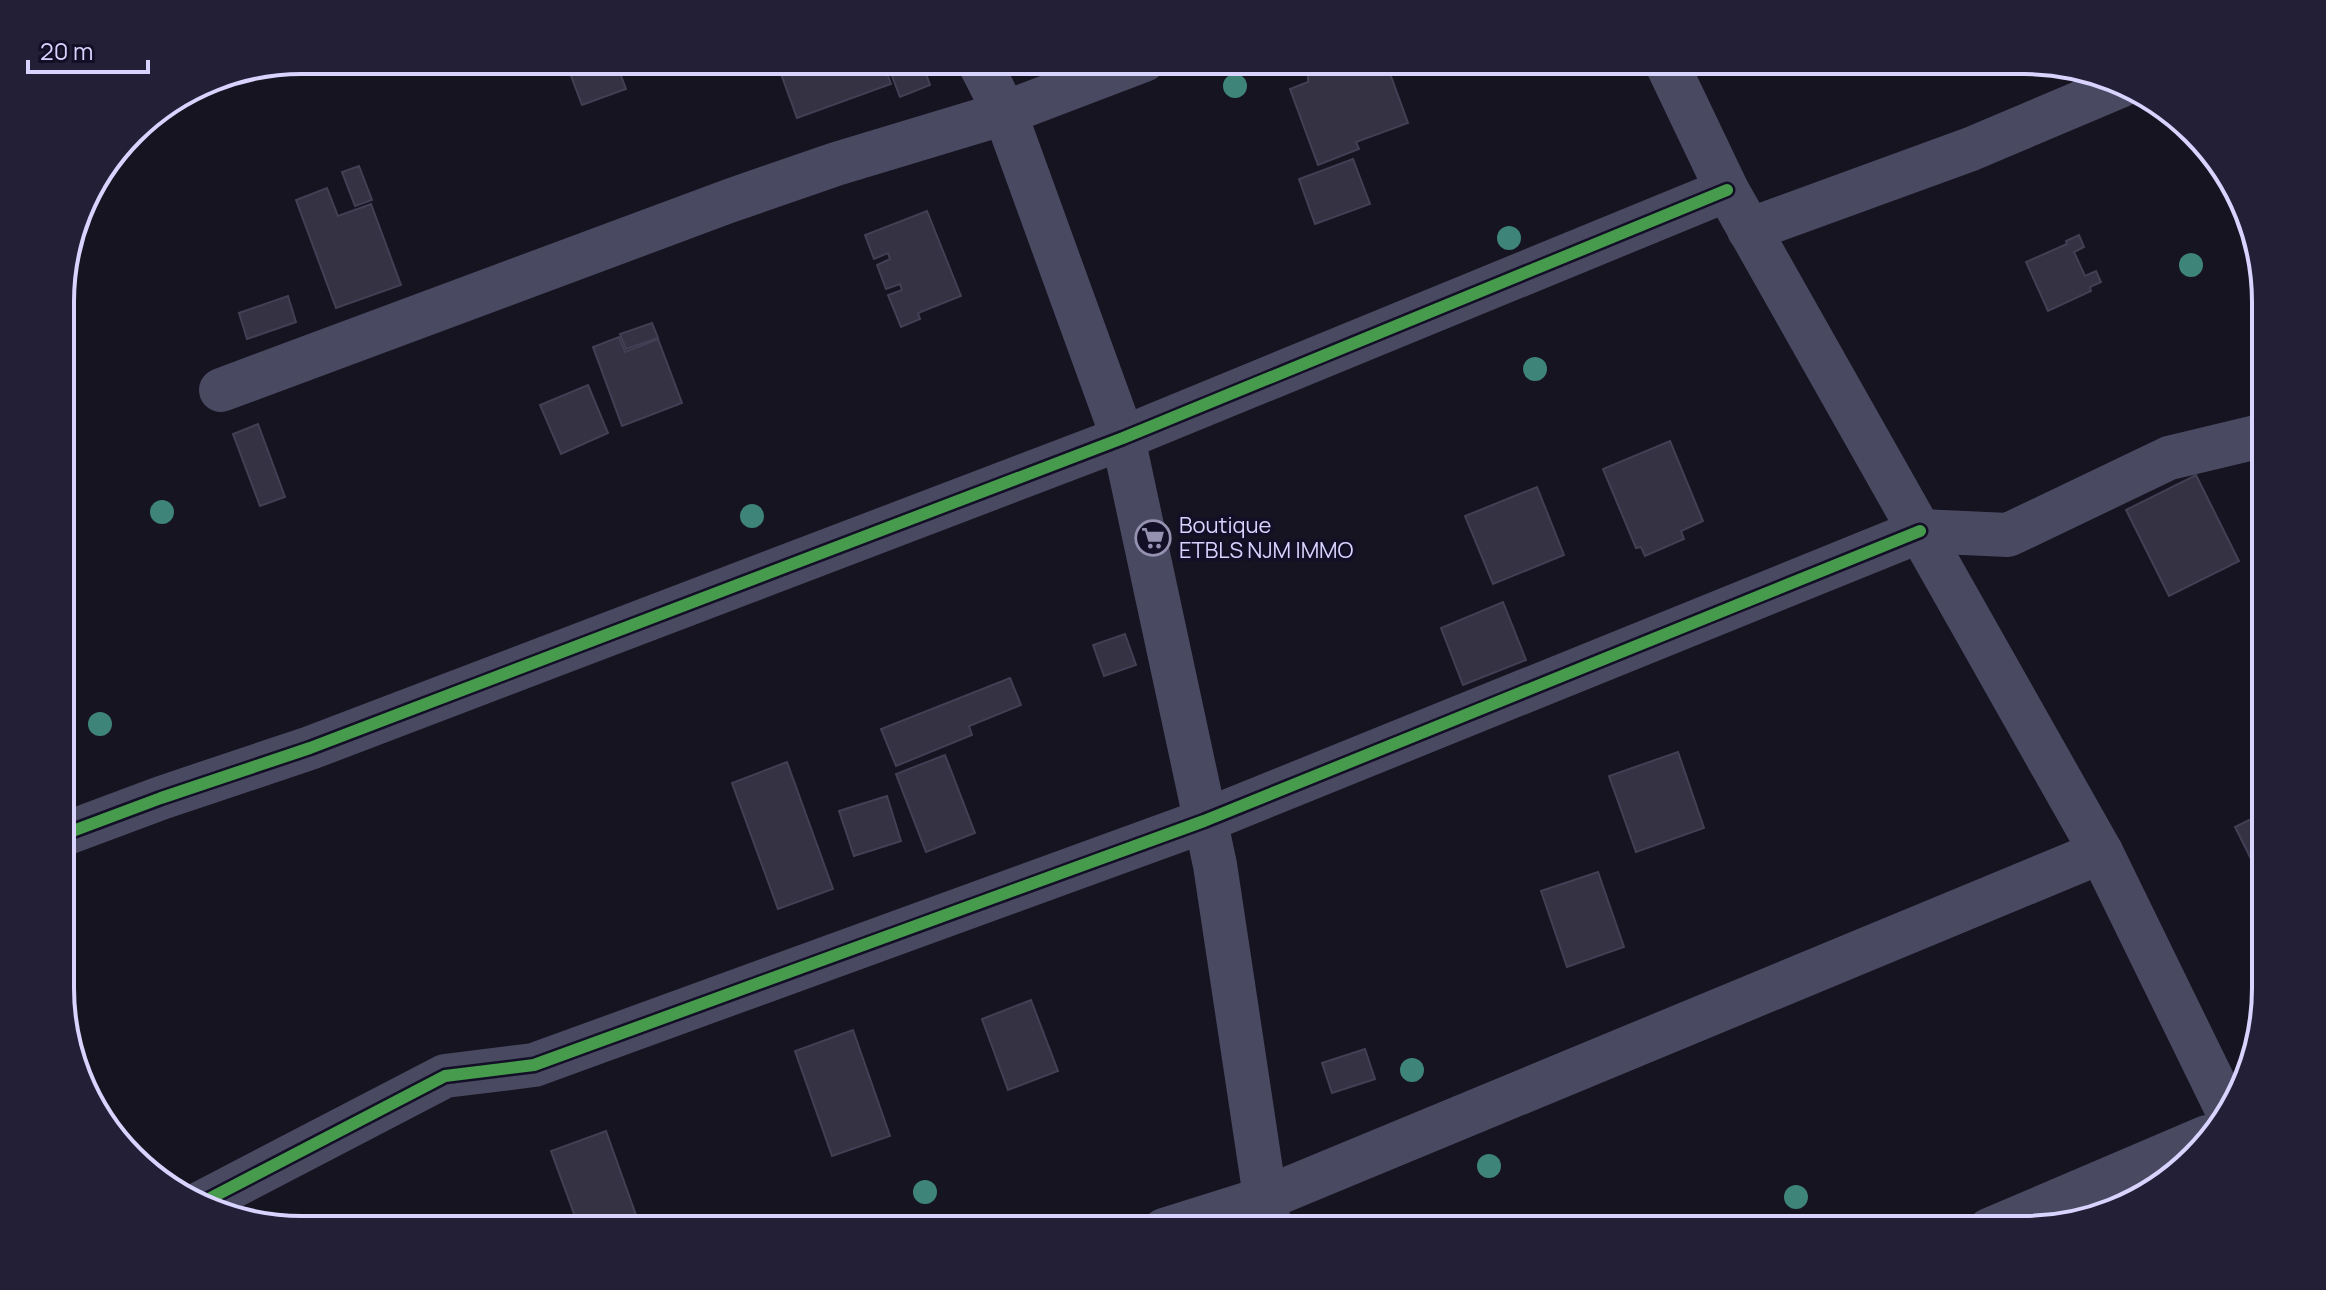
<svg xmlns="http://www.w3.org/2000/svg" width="2326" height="1290" font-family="Manrope,sans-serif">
  <rect width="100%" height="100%" fill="#161421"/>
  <g fill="#343243" stroke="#433f54" stroke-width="2">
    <polygon points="565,60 615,60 626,89 582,105"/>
    <polygon points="776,60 882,60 891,84 797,118"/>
    <polygon points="886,60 921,60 930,85 900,97"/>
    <polygon points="1314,60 1355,60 1358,63 1367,60 1385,60 1408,123 1356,142 1359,149 1318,165 1290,89 1308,82 1308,72"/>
    <polygon points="1353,159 1370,204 1315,224 1299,179"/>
    <polygon points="359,166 372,200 355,206 342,172"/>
    <polygon points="327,188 338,216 371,204 401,285 336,308 296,200"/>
    <polygon points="927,211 961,296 918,313 920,319 901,327 888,295 902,290 900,284 886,289 877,265 890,259 888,253 874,259 865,235"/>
    <polygon points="2079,235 2084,247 2074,252 2085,276 2096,271 2101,282 2090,287 2091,291 2048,311 2026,262 2067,244 2066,241"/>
    <polygon points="288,296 296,322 247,339 239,313"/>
    <polygon points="652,323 658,338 626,349 620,334"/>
    <polygon points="619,337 625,352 658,339 682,403 622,426 593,347"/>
    <polygon points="588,385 608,433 561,454 540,405"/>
    <polygon points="258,424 285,497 260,506 233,434"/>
    <polygon points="1670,441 1703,521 1681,531 1684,539 1645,556 1641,547 1636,548 1603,469"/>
    <polygon points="2196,475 2239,561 2169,596 2126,510"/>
    <polygon points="1537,487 1564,555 1493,584 1465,516"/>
    <polygon points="1503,602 1526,660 1463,685 1441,628"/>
    <polygon points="1125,634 1136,665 1104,676 1093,645"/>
    <polygon points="1010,678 1021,705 969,726 972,735 896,766 881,729"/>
    <polygon points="1678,752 1704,828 1636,852 1609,776"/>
    <polygon points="945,755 975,833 926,852 896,774"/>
    <polygon points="787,762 833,889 778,909 732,783"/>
    <polygon points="887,796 901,841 854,856 839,811"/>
    <polygon points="2265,812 2265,887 2235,827"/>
    <polygon points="1598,872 1624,947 1567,967 1541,891"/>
    <polygon points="1031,1000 1058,1071 1008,1090 982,1019"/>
    <polygon points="853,1030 890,1136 832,1156 795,1051"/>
    <polygon points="1365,1049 1375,1079 1332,1093 1322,1063"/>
    <polygon points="606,1131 637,1218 604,1230 580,1230 551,1151"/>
  </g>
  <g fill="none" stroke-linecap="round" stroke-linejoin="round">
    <g stroke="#4a4962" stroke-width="44">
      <polyline points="978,60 1005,113 1123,438 1215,865 1270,1230"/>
      <polyline points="1665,60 1727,190 2101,852 2229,1114"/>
      <polyline points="1749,230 1971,149 2120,86"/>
      <polyline points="221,390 729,201 836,164 1005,113 1144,60"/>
      <polyline points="62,835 161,798 310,748 1123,438 1727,190"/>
      <polyline points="201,1203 445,1076 534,1065 1204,821 1920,531 2008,535 2169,458 2265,435"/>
      <polyline points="1164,1230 1266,1198 2101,852"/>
      <polyline points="1989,1230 2207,1137"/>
    </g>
    <defs>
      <g id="cycleway">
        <polyline points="62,835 161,798 310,748 1123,438 1727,190"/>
        <polyline points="201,1203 445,1076 534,1065 1204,821 1920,531"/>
      </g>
    </defs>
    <use href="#cycleway" stroke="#130f26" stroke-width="17"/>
    <use href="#cycleway" stroke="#469c4c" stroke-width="12"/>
  </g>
  <g fill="#3e8478">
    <circle cx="1235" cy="86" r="12"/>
    <circle cx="1509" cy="238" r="12"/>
    <circle cx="2191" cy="265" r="12"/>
    <circle cx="1535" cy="369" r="12"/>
    <circle cx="162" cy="512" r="12"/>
    <circle cx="752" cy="516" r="12"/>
    <circle cx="100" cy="724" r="12"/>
    <circle cx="1412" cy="1070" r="12"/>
    <circle cx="1489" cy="1166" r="12"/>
    <circle cx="925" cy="1192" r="12"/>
    <circle cx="1796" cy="1197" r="12"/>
  </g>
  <defs>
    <symbol id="supermarket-ring" viewBox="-11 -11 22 22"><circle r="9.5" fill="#130f26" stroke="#9591b1" stroke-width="1.5"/><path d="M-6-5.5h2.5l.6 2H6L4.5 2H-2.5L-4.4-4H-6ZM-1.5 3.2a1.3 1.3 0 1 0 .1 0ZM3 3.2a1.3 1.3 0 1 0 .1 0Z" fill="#9591b1"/></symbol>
  </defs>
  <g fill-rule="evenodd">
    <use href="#supermarket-ring" x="1133" y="518" width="40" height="40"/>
  </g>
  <g text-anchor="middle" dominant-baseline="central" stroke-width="7" stroke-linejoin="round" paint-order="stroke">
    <g font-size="22" fill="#d9d4ff" stroke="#130f26" text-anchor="start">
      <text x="1179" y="525">Boutique<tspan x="1179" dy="25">ETBLS NJM IMMO</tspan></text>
    </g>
  </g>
  <path d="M0 0H2326V1290H0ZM302 74H2024A228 228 0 0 1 2252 302V988A228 228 0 0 1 2024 1216H302A228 228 0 0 1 74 988V302A228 228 0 0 1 302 74Z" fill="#231f37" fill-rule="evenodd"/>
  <path fill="none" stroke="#d9d4ff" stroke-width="4" d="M302 74H2024A228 228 0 0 1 2252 302V988A228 228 0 0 1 2024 1216H302A228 228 0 0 1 74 988V302A228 228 0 0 1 302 74Z"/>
  <path d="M28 60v12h120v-12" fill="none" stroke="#d9d4ff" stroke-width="4"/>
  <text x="40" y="60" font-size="24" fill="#d9d4ff" stroke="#130f26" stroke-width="6" paint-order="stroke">20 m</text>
</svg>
